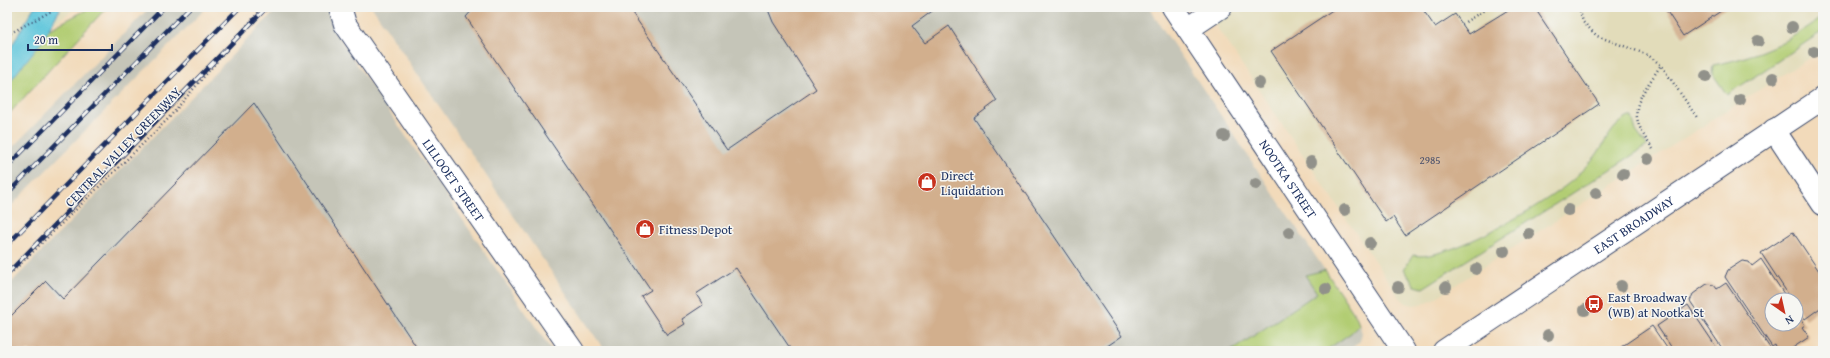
<svg xmlns="http://www.w3.org/2000/svg" width="1830" height="358" font-family="'Gentium Book Plus',serif">
  <rect width="100%" height="100%" fill="#f6f6f2"/>
  <filter id="ink" filterUnits="userSpaceOnUse"><feTurbulence type="fractalNoise" baseFrequency=".025" numOctaves="2"/><feDisplacementMap in="SourceGraphic" scale="8" xChannelSelector="R" yChannelSelector="G"/><feConvolveMatrix kernelMatrix="1 2 1 2 8 2 1 2 1" color-interpolation-filters="sRGB"/></filter>
  <filter id="wash" filterUnits="userSpaceOnUse"><feTurbulence type="fractalNoise" baseFrequency=".012" numOctaves="4" result="noise"/><feDisplacementMap in="SourceGraphic" scale="16" xChannelSelector="R" yChannelSelector="G"/><feGaussianBlur stdDeviation="0.9" result="paint"/><feColorMatrix in="noise" values="0 0 0 0 0 0 0 0 0 0 0 0 0 0 0 0 0 1.4 0 .05"/><feComposite in="paint" operator="in"/></filter>
  <g filter="url(#wash)">
    <rect width="100%" height="100%" fill="#f2daba"/>
    <g fill="#e2dcba">
      <polygon points="7,7 78,7 7,54"/>
      <polygon points="1203,7 1823,7 1823,49 1432,300 1421,304 1413,305 1406,303 1399,297"/>
    </g>
    <g fill="#c5c5b8">
      <polygon points="150,7 207,7 7,210 7,153"/>
      <polygon points="279,7 326,7 339,38 552,351 7,351 7,287"/>
      <polygon points="372,7 1148,7 1357,318 1362,333 1360,341 1348,351 605,351"/>
    </g>
    <g fill="#b2cd73" stroke="#667e68">
      <polygon points="92,7 107,7 7,116 7,51"/>
      <path d="M1823,16V31L1727,95L1712,73L1713,65C1752,58 1792,41 1823,16Z"/>
      <path d="M1629,117H1632L1636,131L1647,146L1423,288L1415,286L1404,269L1413,255C1445,264 1550,201 1575,178C1581,171 1588,164 1594,158C1605,144 1612,124 1629,117Z"/>
      <polygon points="1325,270 1357,318 1359,325 1351,333 1325,351 1231,351 1317,293 1305,275"/>
    </g>
    <polygon fill="#5ec6db" stroke="#3c7a9c" points="34,7 61,7 43,40 7,85 7,54"/>
    <g id="blocks">
      <g fill="#d2af8d">
        <polygon points="475,7 628,7 727,150 816,89 773,22 767,7 933,7 935,9 912,26 925,43 949,26 997,101 974,118 1122,336 1100,351 792,351 736,268 696,294 703,305 682,319 685,324 667,335 641,296 651,290 466,17"/>
        <polygon points="1337,7 1421,7 1435,27 1455,14 1469,34 1513,7 1534,7 1599,104 1405,235 1393,217 1386,222 1271,51"/>
        <polygon points="1664,7 1727,7 1683,36"/>
        <polygon points="254,103 419,351 7,351 7,320 46,281 63,299"/>
        <polygon points="1793,232 1823,277 1823,306 1805,319 1796,306 1796,300 1792,300 1761,253"/>
        <polygon points="1761,259 1788,300 1772,300 1772,324 1796,324 1796,312 1805,325 1802,327 1809,337 1788,351 1778,351 1775,345 1772,347 1725,277 1728,270 1742,261 1749,262 1752,266"/>
        <polygon points="1726,283 1770,348 1767,351 1724,351 1690,301 1693,294 1707,284 1714,285 1717,289"/>
        <polygon points="1688,305 1719,351 1674,351 1657,326"/>
        <polygon points="1652,326 1669,351 1624,351 1621,347"/>
      </g>
    </g>
  </g>
  <g filter="url(#ink)">
    <use href="#blocks" fill-opacity="0" stroke="#3b496c" stroke-width="1"/>
    <g fill="none" stroke-linecap="round" stroke-linejoin="round">
      <defs>
        <g id="minor">
          <path id="s1" d="M340,7L345,24L573,351"/>
          <path id="s2" d="M1173,7L1404,351"/>
          <polyline points="1188,29 1221,7"/>
          <polyline points="1774,130 1823,204"/>
        </g>
        <g id="major">
          <path id="s3" d="M1444,351L1823,98"/>
        </g>
      </defs>
      <use href="#minor" stroke="#3b496c" stroke-width="24"/>
      <use href="#major" stroke="#3b496c" stroke-width="24"/>
      <g stroke="#3b496c" stroke-width="2.5" stroke-dasharray="1 3" stroke-linecap="butt">
        <polyline points="1579,7 1583,22 1597,36 1648,55 1661,65 1698,119"/>
        <polyline points="1462,24 1489,7"/>
        <polyline points="7,35 59,7"/>
        <path d="M1653,149C1624,110 1638,101 1661,65"/>
        <polyline points="7,277 167,120 263,7"/>
      </g>
      <use href="#minor" stroke="#fff" stroke-width="22"/>
      <use href="#major" stroke="#fff" stroke-width="22"/>
      <defs>
        <g id="rail">
          <polyline points="7,167 164,7"/>
          <polyline points="7,194 190,7"/>
          <polyline points="7,245 240,7"/>
          <polyline points="7,274 267,7"/>
        </g>
      </defs>
      <use href="#rail" stroke="#1b2f5e" stroke-width="4.5"/>
      <use href="#rail" stroke="#f6f6f2" stroke-width="3" stroke-dasharray="9" stroke-linecap="butt"/>
    </g>
    <g fill="#91918a">
      <circle cx="1792" cy="27" r="6"/>
      <circle cx="1758" cy="41" r="6"/>
      <circle cx="1814" cy="52" r="6"/>
      <circle cx="1706" cy="76" r="6"/>
      <circle cx="1773" cy="78" r="6"/>
      <circle cx="1259" cy="83" r="6"/>
      <circle cx="1740" cy="100" r="6"/>
      <circle cx="1224" cy="136" r="6"/>
      <circle cx="1648" cy="159" r="6"/>
      <circle cx="1311" cy="162" r="6"/>
      <circle cx="1623" cy="174" r="6"/>
      <circle cx="1256" cy="184" r="6"/>
      <circle cx="1596" cy="193" r="6"/>
      <circle cx="1345" cy="210" r="6"/>
      <circle cx="1568" cy="210" r="6"/>
      <circle cx="1289" cy="232" r="6"/>
      <circle cx="1529" cy="234" r="6"/>
      <circle cx="1370" cy="243" r="6"/>
      <circle cx="1504" cy="251" r="6"/>
      <circle cx="1476" cy="269" r="6"/>
      <circle cx="1621" cy="286" r="6"/>
      <circle cx="1398" cy="287" r="6"/>
      <circle cx="1446" cy="287" r="6"/>
      <circle cx="1326" cy="289" r="6"/>
      <circle cx="1585" cy="310" r="6"/>
      <circle cx="1548" cy="335" r="6"/>
    </g>
  </g>
  <defs>
    <symbol id="shop-disc" viewBox="-11 -11 22 22"><circle r="9.5" fill="#c8321e" stroke="#f6f6f2"/><path d="M-5-2.5h2.3a2.7 3.5 0 0 1 5.4 0H5L5.5 6h-11ZM-1.5-2.5h3a1.5 2.3 0 0 0-3 0Z" fill="#fff"/></symbol>
    <symbol id="bus-disc" viewBox="-11 -11 22 22"><circle r="9.5" fill="#c8321e" stroke="#f6f6f2"/><path d="M-5-6H5V4H4V6H2V4H-2V6H-4V4H-5ZM-3.5-4V0h7V-4ZM-3.5 1.2v1.5H-2V1.2ZM2 1.2v1.5H3.5V1.2Z" fill="#fff"/></symbol>
  </defs>
  <g fill-rule="evenodd">
    <use href="#shop-disc" x="916" y="171" width="22" height="22"/>
    <use href="#shop-disc" x="634" y="218" width="22" height="22"/>
    <use href="#bus-disc" x="1583" y="293" width="22" height="22"/>
  </g>
  <g text-anchor="middle" dominant-baseline="central" stroke-width="3" stroke-linejoin="round" paint-order="stroke">
    <g font-size="11" fill="#494f6a">
      <text x="1430" y="160">2985</text>
    </g>
    <g font-size="13" fill="#1b2f5e" stroke="#f6f6f2">
      <text transform="translate(123 147) rotate(-46)">CENTRAL VALLEY GREENWAY</text>
      <text stroke="none"><textPath href="#s2" startOffset="207">NOOTKA STREET</textPath></text>
      <text stroke="none"><textPath href="#s1" startOffset="208">LILLOOET STREET</textPath></text>
      <text stroke="none"><textPath href="#s3" startOffset="228">EAST BROADWAY</textPath></text>
    </g>
    <g font-size="13" fill="#1b2f5e" stroke="#f6f6f2" text-anchor="start">
      <text x="941" y="175">Direct<tspan x="941" dy="15">Liquidation</tspan></text>
      <text x="659" y="229">Fitness Depot</text>
      <text x="1608" y="297">East Broadway<tspan x="1608" dy="15">(WB) at Nootka St</tspan></text>
    </g>
  </g>
  <rect width="1830" height="358" fill="none" stroke="#f6f6f2" stroke-width="24"/>
  <g transform="translate(1784 312) rotate(146)"><circle r="19" fill="#f6f6f2" stroke="#9ea6b7"/>
  <path d="M0-3L7 15L0 10L-7 15Z" fill="#c8321e"/>
  <text y="-6" font-size="11" font-weight="bold" text-anchor="middle" fill="#1b2f5e">N</text>
  </g>
  <path d="M28 44v6h84v-6" fill="none" stroke="#1b2f5e" stroke-width="2"/>
  <text x="34" y="44" font-size="12" fill="#1b2f5e" stroke="#f6f6f2" stroke-width="3" paint-order="stroke">20 m</text>
</svg>
